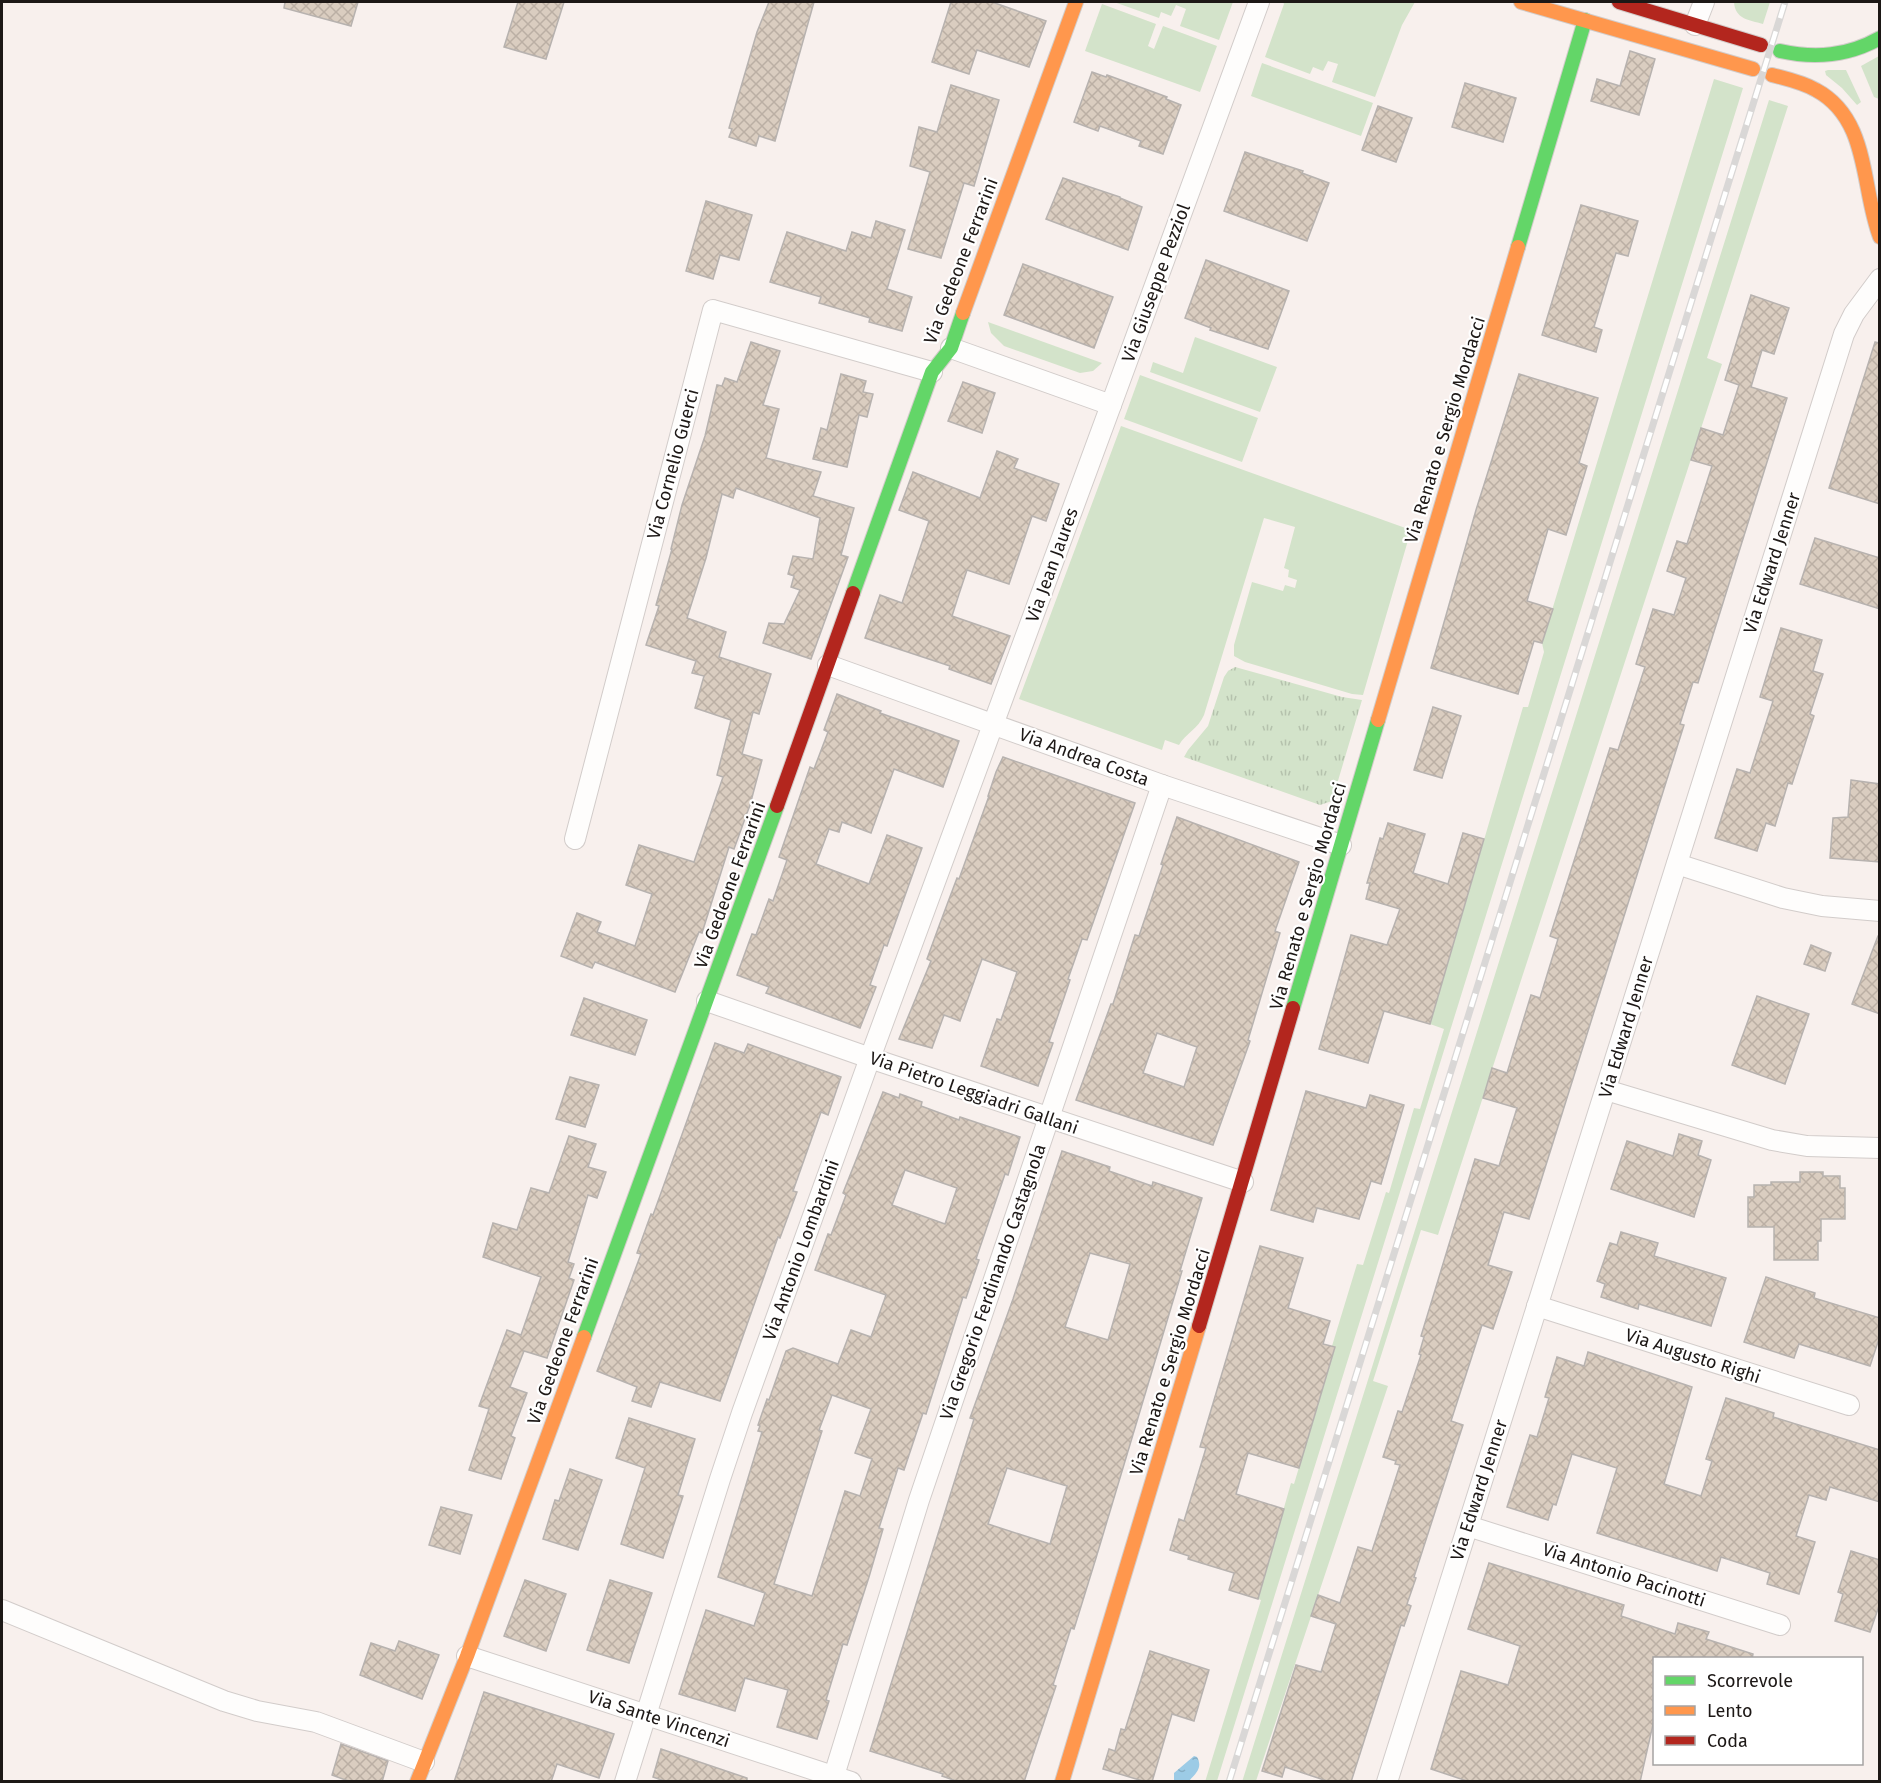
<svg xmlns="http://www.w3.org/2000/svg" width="1881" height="1783" font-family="'Fira Sans',sans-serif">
  <defs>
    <pattern id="park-tufts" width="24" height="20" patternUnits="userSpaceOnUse" patternTransform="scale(1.5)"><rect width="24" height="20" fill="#d3e3ca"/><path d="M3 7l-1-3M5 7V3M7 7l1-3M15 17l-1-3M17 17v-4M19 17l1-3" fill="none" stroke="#b5c2ad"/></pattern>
    <pattern id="water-ripples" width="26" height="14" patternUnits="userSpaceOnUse" patternTransform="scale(1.5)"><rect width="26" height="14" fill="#9ccbe6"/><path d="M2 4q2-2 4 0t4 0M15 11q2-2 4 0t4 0" fill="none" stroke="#86aec5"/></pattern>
    <pattern id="building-cross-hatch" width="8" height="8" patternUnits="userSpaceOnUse" patternTransform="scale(1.5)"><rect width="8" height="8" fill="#dacdc0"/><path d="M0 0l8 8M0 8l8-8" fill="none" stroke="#bbafa4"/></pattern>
  </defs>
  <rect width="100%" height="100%" fill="#f8f0ed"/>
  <g fill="#d3e3ca">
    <polygon points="1114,2 1233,2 1219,40 1180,26 1186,9 1176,5 1171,16 1161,12 1159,18"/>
    <polygon points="1283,2 1415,2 1402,25 1375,97 1332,82 1338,64 1328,61 1323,71 1313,67 1310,74 1265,57 1284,4"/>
    <path d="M1734,2H1770L1763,24C1749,20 1735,19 1734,2Z"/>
    <polygon points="1102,4 1156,24 1148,46 1154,49 1163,26 1217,46 1200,92 1085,51"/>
    <polygon points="1879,56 1879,99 1874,97 1861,66"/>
    <polygon points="1262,63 1373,103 1361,136 1251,96"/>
    <polygon points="1828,70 1846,70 1861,102 1857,105 1842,88 1826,75 1825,71"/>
    <polygon points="1714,79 1743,88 1217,1781 1205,1782 1261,1600 1258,1599 1291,1483 1294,1484 1335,1348 1332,1346 1357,1264 1363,1265 1386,1192 1389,1193 1414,1108 1420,1109 1444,1029 1430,1024 1523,707 1528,707 1544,652 1542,643"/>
    <polygon points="1769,100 1788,106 1707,358 1722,364 1438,1235 1421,1230 1373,1381 1388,1386 1256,1781 1242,1782"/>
    <polygon points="988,322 1102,363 1093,371 1080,373 1004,346 991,333"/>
    <polygon points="1195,337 1277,367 1260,412 1150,372 1153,362 1183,373"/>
    <polygon points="1140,375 1258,418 1242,462 1124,419"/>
    <path d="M1121,426L1411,530L1363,695L1352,694L1245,662L1234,656V645L1252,582L1283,591L1285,585L1295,588L1297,580L1288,577L1289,570L1284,568L1295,527L1264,518L1204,715C1198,729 1186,733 1179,745L1165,740L1162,750L1019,699Z"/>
  </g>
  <polygon fill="url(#park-tufts)" points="1235,667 1342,697 1362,700 1332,801 1320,805 1184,757 1188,750 1208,726 1224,677 1228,671"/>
  <path fill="url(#water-ripples)" d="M1194,1756L1197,1757C1203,1768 1196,1773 1189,1781H1174V1773Z"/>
  <g fill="url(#building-cross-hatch)" stroke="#b7b2af" stroke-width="1.5" fill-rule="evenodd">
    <polygon points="285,2 358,2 351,26 284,8"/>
    <polygon points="518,2 564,2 546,59 504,47"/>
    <polygon points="769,2 814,2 775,141 759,136 756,146 729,137 732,129 729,128 757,32"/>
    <polygon points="951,2 992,2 1046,21 1029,67 977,50 969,74 932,62"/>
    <polygon points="1630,51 1655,59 1639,115 1591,101 1597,79 1620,86"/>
    <polygon points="1092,72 1106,77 1107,75 1167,97 1166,99 1181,105 1163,154 1139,146 1141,141 1100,126 1098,131 1074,122"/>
    <polygon points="1465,83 1516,98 1503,142 1452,127"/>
    <polygon points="951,85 999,100 974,186 964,183 941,258 908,249 930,172 910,166 919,127 937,132"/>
    <polygon points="1378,106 1412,118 1396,162 1362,150"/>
    <polygon points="1245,152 1303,171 1302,173 1329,183 1307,241 1224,211"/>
    <polygon points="1063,178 1120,197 1120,198 1142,207 1128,250 1046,219"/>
    <polygon points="706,201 752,215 739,260 720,255 713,279 686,271"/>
    <polygon points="1581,205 1638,221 1628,256 1616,253 1594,327 1602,330 1596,352 1542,335"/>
    <polygon points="876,221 905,230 887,289 912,297 902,331 869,322 870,318 819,303 821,297 770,282 787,232 846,251 852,232 871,238"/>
    <polygon points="1206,260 1289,291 1268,349 1210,330 1211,328 1185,318"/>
    <polygon points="1023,264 1113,297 1094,348 1004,315"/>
    <polygon points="1751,295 1789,308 1774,354 1762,350 1751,387 1787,398 1698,683 1693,682 1680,724 1684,725 1529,1219 1504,1212 1488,1265 1512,1272 1493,1329 1482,1325 1451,1421 1463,1425 1414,1577 1416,1578 1407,1604 1411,1606 1404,1626 1401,1625 1351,1782 1330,1782 1285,1767 1282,1777 1262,1771 1296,1665 1321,1672 1336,1624 1311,1616 1318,1595 1340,1603 1358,1547 1372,1551 1400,1465 1395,1464 1396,1461 1383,1457 1398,1411 1402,1412 1421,1355 1419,1354 1424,1337 1421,1336 1475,1159 1499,1166 1517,1108 1483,1098 1492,1068 1507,1073 1531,995 1540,998 1558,939 1550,936 1610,748 1618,750 1645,667 1636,664 1653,609 1674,615 1686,578 1667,571 1677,541 1687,544 1712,466 1691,460 1701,428 1723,435 1739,385 1725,380"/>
    <polygon points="751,342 780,351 763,405 779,409 766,458 821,472 813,496 854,508 841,555 848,557 811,659 763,643 769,623 784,624 800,590 791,587 794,576 788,574 793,556 813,559 820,518 736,488 733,498 722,494 706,558 687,618 726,632 719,657 771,674 759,714 753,712 742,754 762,760 750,805 734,849 729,847 702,933 699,932 675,992 595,962 592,968 561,956 577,913 601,922 597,932 635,946 652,894 626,885 639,845 694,862 723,777 717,775 731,720 695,708 704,676 692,673 696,661 646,645 659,606 656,605 672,549 671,549 682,505 705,436 717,385 722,386 725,378 737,382"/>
    <polygon points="1875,342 1880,343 1880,504 1829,488"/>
    <polygon points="841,374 866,381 863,392 873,394 867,417 859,415 847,467 813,459 821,428 827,430"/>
    <polygon points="1519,374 1598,398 1579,463 1587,466 1566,535 1548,529 1527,601 1553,609 1542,643 1534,641 1518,694 1431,668 1476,510"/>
    <polygon points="963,382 995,393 982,433 948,421"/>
    <polygon points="997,451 1018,459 1014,468 1059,484 1046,521 1032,516 1009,584 967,570 959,594 952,616 1010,636 991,684 949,669 950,666 865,638 880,595 902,603 929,521 899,510 913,472 980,498"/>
    <polygon points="1815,538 1880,558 1880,609 1800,584"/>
    <polygon points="1781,628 1822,640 1813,671 1823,674 1810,714 1814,716 1792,784 1788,783 1775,826 1766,823 1757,851 1715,838 1737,769 1750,773 1773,701 1760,697"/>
    <polygon points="837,694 881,711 880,713 959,741 943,787 894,769 871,833 842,822 839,832 829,829 816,864 869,884 887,835 922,848 887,946 884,945 870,985 876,987 860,1028 766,993 769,987 737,975 752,934 756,935 769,899 773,901 787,860 779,857 810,767 814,769 828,732 824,730"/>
    <polygon points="1433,707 1461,716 1442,778 1414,770"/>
    <polygon points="1003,757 1135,803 1087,940 1082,939 1068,979 1070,980 1049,1042 1053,1043 1038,1086 981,1066 997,1019 1001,1020 1017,972 982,959 960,1021 944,1015 932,1048 899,1039 931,961 927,959 939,926 957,878 959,879 989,796 988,796 996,772"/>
    <polygon points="1851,780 1880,784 1880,862 1830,858 1833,818 1848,817"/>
    <path d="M1177,817L1299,862L1275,931L1280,933L1248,1040L1250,1041L1213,1145L1076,1100L1111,1004H1113L1135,935L1139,936L1163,865L1161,864ZM1157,1033L1197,1047L1184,1087L1143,1073Z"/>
    <polygon points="1388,823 1425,834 1413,873 1448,884 1463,833 1484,839 1430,1024 1384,1011 1368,1063 1319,1049 1351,935 1387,945 1400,909 1366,899 1370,883 1367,883 1380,838 1383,839"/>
    <polygon points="1878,936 1880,936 1880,1014 1852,1004"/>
    <polygon points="1811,945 1831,953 1825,971 1804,964"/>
    <polygon points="1757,996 1809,1014 1785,1084 1732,1065"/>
    <polygon points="584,998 647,1020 635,1055 571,1035"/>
    <polygon points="715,1043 744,1053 748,1044 841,1077 828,1115 821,1112 793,1191 797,1192 780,1238 778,1237 720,1401 660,1382 651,1407 632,1401 637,1387 597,1371 641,1254 637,1253 651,1214 653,1215"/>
    <polygon points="570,1077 599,1085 585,1127 556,1119"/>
    <polygon points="1306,1091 1366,1108 1370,1095 1404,1105 1381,1184 1371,1181 1359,1219 1317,1208 1313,1222 1271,1210"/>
    <path d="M883,1092L899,1098L900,1094L922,1102L921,1106L959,1120L960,1117L1020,1137L1008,1175L1005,1174L976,1259L979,1260L966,1298L963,1297L926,1414L923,1413L904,1470L898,1468L879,1528L883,1529L869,1577L847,1645L843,1644L826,1700L829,1701L817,1739L777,1727L788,1690L745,1678L735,1711L679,1694L706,1610L754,1626L765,1593L718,1577L762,1432L758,1431L760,1426L758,1425L767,1399L769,1400L786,1351L793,1348L838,1364L851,1330L871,1337L886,1295L815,1270L828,1234L831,1235L846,1195L843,1193ZM905,1170L957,1188L945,1224L892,1205ZM832,1395L871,1409L855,1453L872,1459L860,1496L845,1491L812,1596L774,1584L822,1431L819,1430Z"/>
    <polygon points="1679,1134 1702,1141 1698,1155 1711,1160 1694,1217 1611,1189 1627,1141 1673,1156"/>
    <polygon points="569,1136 596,1144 588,1167 606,1172 597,1198 588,1195 568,1262 574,1264 569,1278 574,1280 547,1358 524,1351 510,1387 527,1393 511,1436 515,1438 501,1479 469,1470 489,1409 479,1406 507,1330 521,1335 541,1277 483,1257 493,1223 517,1230 531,1188 549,1193"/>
    <path d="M1062,1151L1110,1167L1109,1171L1152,1186L1153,1182L1202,1198L1180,1271H1182L1096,1558L1074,1629L1071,1628L1053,1685L1056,1686L1024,1782H959L942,1776L943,1774L870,1751L974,1419L970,1418L1013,1299ZM1090,1253L1130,1264L1108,1340L1065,1327ZM1007,1468L1067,1486L1050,1544L988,1524Z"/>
    <polygon points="1800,1172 1823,1172 1823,1176 1840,1176 1840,1188 1845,1188 1845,1219 1821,1219 1821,1241 1818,1241 1818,1260 1774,1260 1774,1227 1748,1227 1748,1197 1754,1197 1754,1185 1771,1185 1771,1182 1800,1182"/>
    <polygon points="1621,1232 1658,1243 1654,1256 1726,1278 1711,1326 1639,1304 1638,1309 1601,1297 1605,1284 1597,1281 1610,1243 1617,1245"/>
    <polygon points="1260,1246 1303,1258 1288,1308 1330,1321 1323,1344 1335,1347 1299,1468 1248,1453 1236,1494 1284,1509 1258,1599 1229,1590 1234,1573 1188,1559 1189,1556 1170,1550 1179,1519 1184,1521 1206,1448 1200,1447"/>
    <polygon points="1766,1277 1815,1293 1814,1298 1880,1318 1880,1336 1870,1366 1799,1344 1794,1358 1744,1342"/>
    <polygon points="1588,1352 1692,1387 1664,1484 1701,1496 1712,1461 1706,1459 1726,1398 1774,1413 1773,1417 1880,1450 1880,1502 1830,1487 1826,1500 1809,1495 1796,1536 1815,1542 1799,1594 1767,1584 1770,1573 1721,1557 1717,1571 1597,1533 1617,1468 1572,1454 1556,1505 1553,1504 1548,1520 1507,1507 1530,1435 1537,1437 1549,1398 1545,1397 1557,1357 1584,1366"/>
    <polygon points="629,1418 695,1439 678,1495 683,1496 663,1558 621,1544 645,1468 616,1458"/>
    <polygon points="570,1469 602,1480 578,1550 543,1539 555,1500 559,1501"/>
    <polygon points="441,1507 472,1515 460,1554 429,1545"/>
    <polygon points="1851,1551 1880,1560 1880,1603 1870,1632 1835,1621 1843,1594 1838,1592"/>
    <polygon points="1489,1563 1624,1605 1621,1616 1675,1634 1678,1623 1709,1632 1706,1639 1753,1654 1752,1659 1654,1659 1654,1720 1640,1782 1470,1782 1431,1769 1461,1671 1508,1685 1520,1646 1468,1629"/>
    <polygon points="525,1580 566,1594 546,1651 504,1636"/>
    <polygon points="610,1580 652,1593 629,1663 587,1650"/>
    <polygon points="399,1641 439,1655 422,1699 360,1675 371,1643 395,1651"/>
    <polygon points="1150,1651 1209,1670 1194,1721 1172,1714 1152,1782 1146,1782 1103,1769 1109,1749 1115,1751 1121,1729 1125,1730"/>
    <polygon points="484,1692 614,1734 599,1778 557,1764 551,1782 454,1782"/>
    <polygon points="341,1744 388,1761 382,1782 351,1782 332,1775"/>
    <polygon points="661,1749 747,1778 747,1782 667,1782 653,1777"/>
  </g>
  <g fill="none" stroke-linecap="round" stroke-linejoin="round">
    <defs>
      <g id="street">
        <polyline points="1695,25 1704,2"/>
        <polyline points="951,348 1111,405 1259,2"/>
        <polyline points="828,665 1162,785 1341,845"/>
        <polyline points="575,839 713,310 932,372"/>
        <polyline points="1677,864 1783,898 1822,906 1880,911"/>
        <polyline points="707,1001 870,1058 1243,1182"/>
        <polyline points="1606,1090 1772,1140 1807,1146 1880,1148"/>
        <polyline points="1537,1306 1849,1405"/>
        <polyline points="1468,1526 1780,1625"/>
        <polyline points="2,1610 224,1701 257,1711 316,1722 424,1762"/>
        <polyline points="467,1656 851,1782"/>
        <polyline points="625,1782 720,1479 742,1413 870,1058 1111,405"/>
        <polyline points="832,1782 919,1500 1162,785"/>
        <polyline points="1387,1782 1844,334 1854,314 1880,279"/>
      </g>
      <g id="fast">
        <path d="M1780,51C1816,59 1848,56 1880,38"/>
        <polyline points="1518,247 1585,20"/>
        <polyline points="853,593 932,372 951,348 963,313"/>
        <polyline points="1293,1008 1378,720"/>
        <polyline points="584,1337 777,806"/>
      </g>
      <g id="slow">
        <polyline points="1521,2 1753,69"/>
        <path d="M1772,75C1787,79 1802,82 1816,90C1870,119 1861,188 1880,237"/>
        <polyline points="963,313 1076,2"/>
        <polyline points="1378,720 1518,247"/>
        <polyline points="417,1782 467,1656 584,1337"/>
        <polyline points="1062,1782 1199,1326"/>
      </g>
      <g id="jam">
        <polyline points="1619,2 1761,45"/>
        <polyline points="777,806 853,593"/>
        <polyline points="1199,1326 1293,1008"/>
      </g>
    </defs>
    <use href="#street" stroke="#d2ccca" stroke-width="22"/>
    <use href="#fast" stroke="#d2ccca" stroke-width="16"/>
    <use href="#slow" stroke="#d2ccca" stroke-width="16"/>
    <use href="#jam" stroke="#d2ccca" stroke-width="16"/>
    <use href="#street" stroke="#fefdfc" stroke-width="20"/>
    <use href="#fast" stroke="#63d668" stroke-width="14"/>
    <use href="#slow" stroke="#ff974d" stroke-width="14"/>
    <use href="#jam" stroke="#b3261e" stroke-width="14"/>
    <defs>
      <polyline id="rail" points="1229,1782 1785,2"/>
    </defs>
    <use href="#rail" stroke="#d9d7d6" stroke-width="7"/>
    <use href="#rail" stroke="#fff" stroke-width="4.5" stroke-dasharray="14" stroke-linecap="butt"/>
  </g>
  <g text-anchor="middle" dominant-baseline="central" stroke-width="4.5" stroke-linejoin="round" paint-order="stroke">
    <g font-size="18" fill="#1d1816" stroke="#fff">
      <text transform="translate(961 261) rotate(-69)">Via Gedeone Ferrarini</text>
      <text transform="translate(1156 283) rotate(-70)">Via Giuseppe Pezziol</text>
      <text transform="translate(1445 430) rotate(-73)">Via Renato e Sergio Mordacci</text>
      <text transform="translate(673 464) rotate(-75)">Via Cornelio Guerci</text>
      <text transform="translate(1772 563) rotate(-72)">Via Edward Jenner</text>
      <text transform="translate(1052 565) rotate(-70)">Via Jean Jaures</text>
      <text transform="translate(1084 757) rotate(20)">Via Andrea Costa</text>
      <text transform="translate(730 885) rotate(-70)">Via Gedeone Ferrarini</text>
      <text transform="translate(1308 896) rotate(-74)">Via Renato e Sergio Mordacci</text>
      <text transform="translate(1626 1027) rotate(-73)">Via Edward Jenner</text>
      <text transform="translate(974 1093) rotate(19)">Via Pietro Leggiadri Gallani</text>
      <text transform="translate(801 1250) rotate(-70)">Via Antonio Lombardini</text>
      <text transform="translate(993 1282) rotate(-71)">Via Gregorio Ferdinando Castagnola</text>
      <text transform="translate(563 1341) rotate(-70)">Via Gedeone Ferrarini</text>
      <text transform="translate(1693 1356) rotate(18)">Via Augusto Righi</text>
      <text transform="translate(1170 1362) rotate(-73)">Via Renato e Sergio Mordacci</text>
      <text transform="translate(1479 1490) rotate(-72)">Via Edward Jenner</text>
      <text transform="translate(1624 1575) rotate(18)">Via Antonio Pacinotti</text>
      <text transform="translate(659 1719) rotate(18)">Via Sante Vincenzi</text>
    </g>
  </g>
  <rect width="1881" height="1783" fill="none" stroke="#1d1816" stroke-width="6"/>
  <rect x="1653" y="1657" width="210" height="108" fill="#ffffff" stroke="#a5a3a2" stroke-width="1.5"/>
  <rect x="1665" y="1676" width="30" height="9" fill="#63d668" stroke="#a5a3a2" stroke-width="1.5"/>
  <text x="1707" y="1687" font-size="18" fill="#1d1816">Scorrevole</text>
  <rect x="1665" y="1706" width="30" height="9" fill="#ff974d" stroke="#a5a3a2" stroke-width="1.5"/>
  <text x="1707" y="1717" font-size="18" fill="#1d1816">Lento</text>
  <rect x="1665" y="1736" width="30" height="9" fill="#b3261e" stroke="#a5a3a2" stroke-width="1.5"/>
  <text x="1707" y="1747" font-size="18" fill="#1d1816">Coda</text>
</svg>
